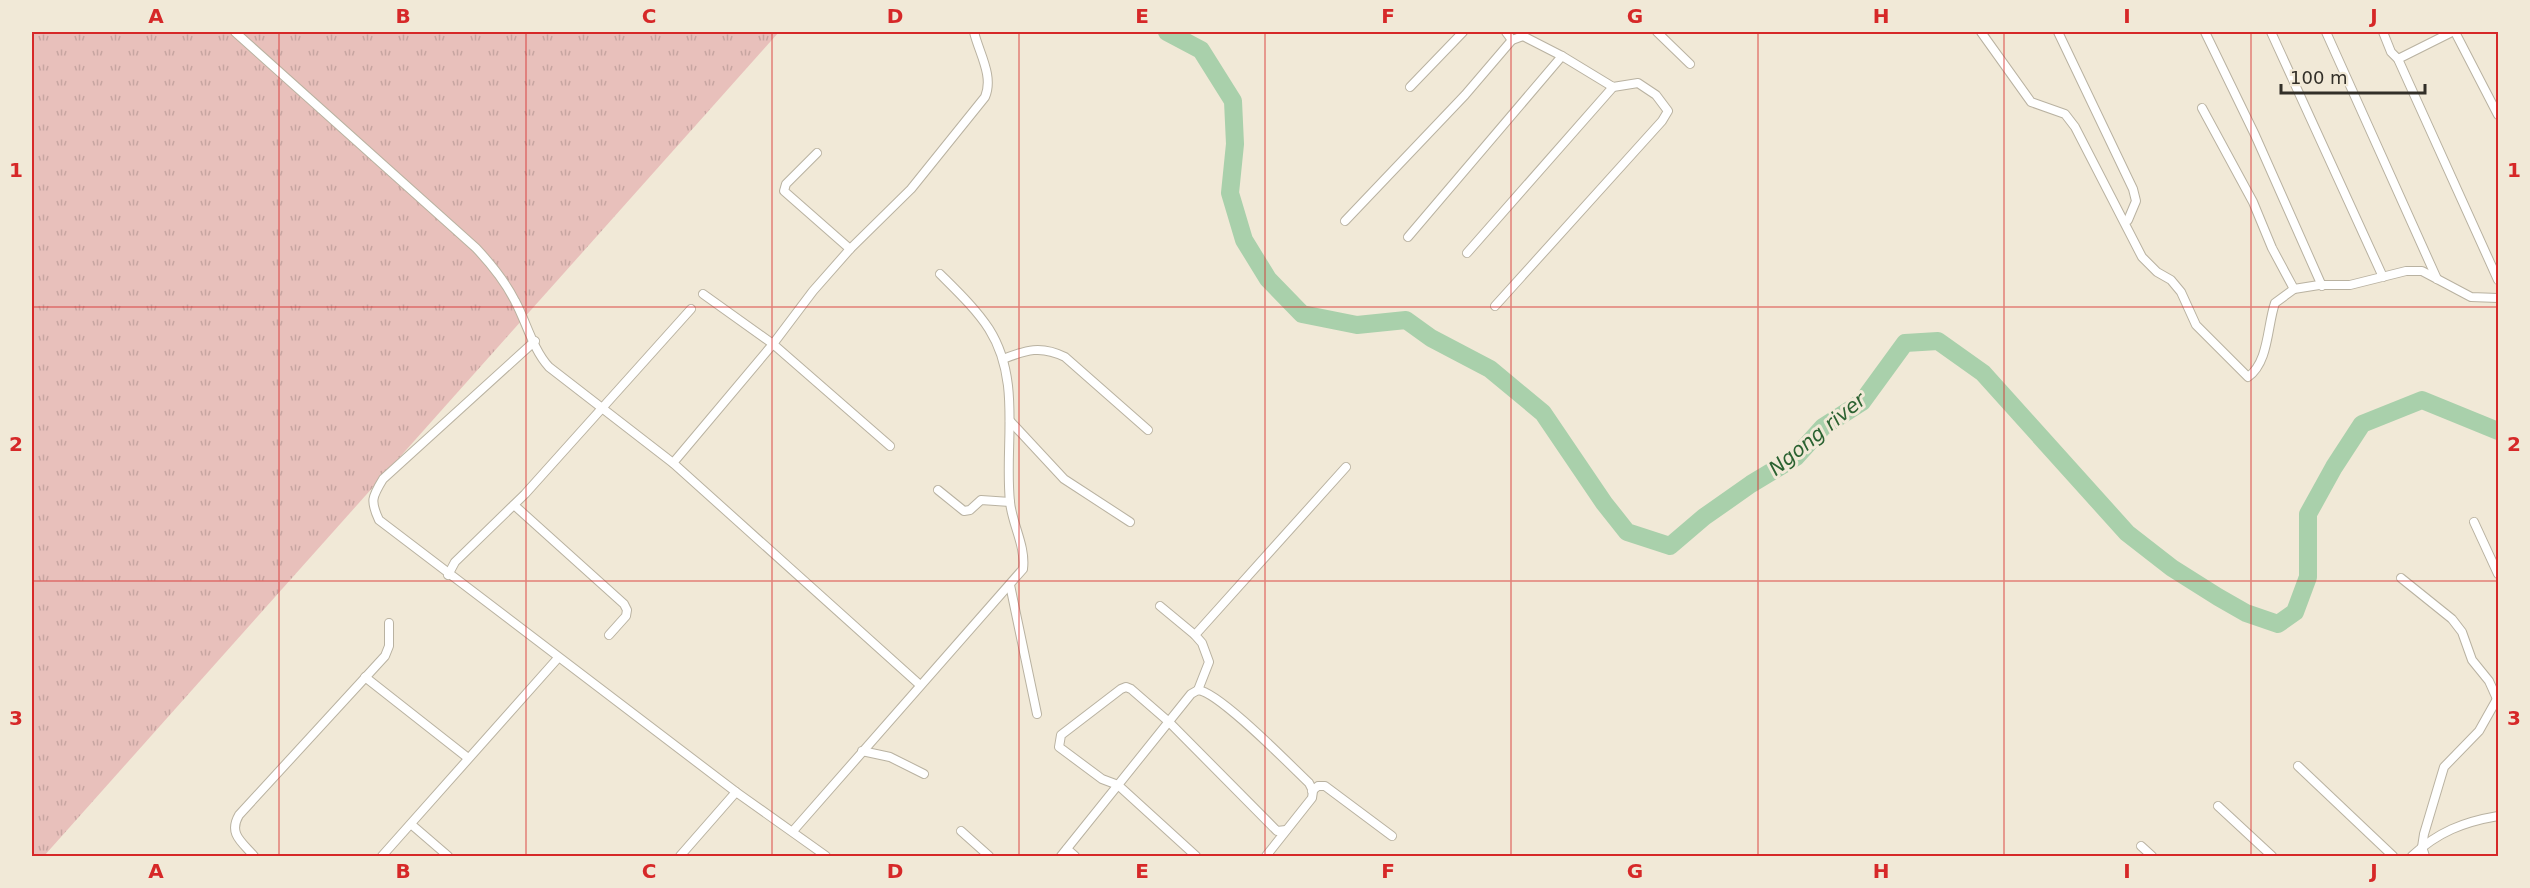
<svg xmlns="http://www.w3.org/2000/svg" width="2530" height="888" font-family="'DejaVu Sans',sans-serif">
  <defs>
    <pattern id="grass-tufts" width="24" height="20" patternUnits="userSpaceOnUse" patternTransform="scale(1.5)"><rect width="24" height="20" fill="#e8c0bb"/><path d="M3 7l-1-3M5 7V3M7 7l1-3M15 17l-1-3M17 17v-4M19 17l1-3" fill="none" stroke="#c7a5a1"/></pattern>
  </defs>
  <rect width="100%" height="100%" fill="#f1e9d7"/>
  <polygon fill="url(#grass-tufts)" points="32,32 779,32 44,856 32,856"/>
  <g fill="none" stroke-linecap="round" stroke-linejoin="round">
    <polyline stroke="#a9d0ab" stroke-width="18" points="1167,32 1201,50 1233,101 1235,144 1230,193 1244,240 1268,279 1302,314 1357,325 1406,320 1431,338 1490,369 1543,413 1604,503 1627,532 1670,546 1704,517 1751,484 1796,457 1823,427 1862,402 1905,343 1938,341 1983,373 2127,533 2172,568 2218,597 2246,613 2278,624 2295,612 2308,577 2308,514 2334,467 2362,424 2422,400 2498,431"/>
    <defs>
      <g id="minor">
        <path d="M235,32L476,248C491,264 505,281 515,301C526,321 533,350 549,367L673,463L920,685"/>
        <polyline points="1657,32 1690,64"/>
        <path d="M1981,32L2031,102L2065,114L2075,127L2142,257L2157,272L2171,280L2181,292L2196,325L2248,377C2269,362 2267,326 2275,303L2294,289L2319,285H2350L2406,271H2422L2471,297L2498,298"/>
        <polyline points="2058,32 2133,189 2136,201 2128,220"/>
        <polyline points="2205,32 2255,135 2322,286"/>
        <polyline points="2271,32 2383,277"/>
        <polyline points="2326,32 2437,279"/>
        <polyline points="2383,32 2391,52 2398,59 2498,280"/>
        <polyline points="2455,32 2498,115"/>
        <polyline points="2398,59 2452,32"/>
        <polyline points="1410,87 1463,32"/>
        <polyline points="2202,108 2253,202 2272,248 2294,289"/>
        <polyline points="817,153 786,184 784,191 850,249"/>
        <polyline points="1345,221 1465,95 1512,40"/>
        <polyline points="1408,237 1562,56"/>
        <polyline points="1467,253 1613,87"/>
        <polyline points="703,294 773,344 890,446"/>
        <polyline points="1495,306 1662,121 1668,111 1656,95 1638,83 1613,87 1562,56 1523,36 1512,40 1506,32"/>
        <path d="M535,341L383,479C372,497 370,501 379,520L736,792L826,856"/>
        <path d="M1003,359C1026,350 1041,345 1065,357L1148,430"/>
        <polyline points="1010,421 1064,479 1130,522"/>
        <path d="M673,463L773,344L813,291L850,249L911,189L985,97C994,76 979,53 974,32"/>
        <polyline points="938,490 964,511 970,510 981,500 1010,502"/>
        <polyline points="514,505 624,604 627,610 626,616 609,635"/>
        <polyline points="2474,522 2498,574"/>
        <polyline points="448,575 455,562 525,494 691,309"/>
        <polyline points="2401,578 2452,619 2462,632 2472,660 2489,681 2498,701"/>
        <polyline points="1010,585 1037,714"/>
        <polyline points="1160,606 1195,635"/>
        <polyline points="365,677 468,758"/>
        <polyline points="1198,690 1209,662 1202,643 1195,635 1346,467"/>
        <polyline points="862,751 890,757 924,774"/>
        <polyline points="2298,766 2393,856"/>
        <polyline points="1312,791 1318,786 1325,786 1392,836"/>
        <polyline points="2218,806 2272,856"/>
        <polyline points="412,825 448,856"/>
        <path d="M793,831L1023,569C1026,546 1012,524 1010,502C1004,444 1022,381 989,329C976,309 957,291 940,274"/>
        <polyline points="961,831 989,856"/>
        <polyline points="2141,846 2152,856"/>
        <polyline points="1067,849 1075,856"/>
        <path d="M254,856C242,842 228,834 239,815L385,656L389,646V623"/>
        <polyline points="382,856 558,658"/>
        <polyline points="680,856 736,792"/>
        <path d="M1061,856L1191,694L1198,690C1219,692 1290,765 1309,783L1313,791L1312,798L1266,856"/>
        <polyline points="1196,856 1118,785 1102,779 1059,747 1061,735 1121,689 1126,687 1131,689 1169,722 1277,831 1286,830"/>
        <path d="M2412,856C2438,832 2463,822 2498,816"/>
        <polyline points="2425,856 2422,847 2424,834 2444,767 2479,731 2497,699"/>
      </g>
    </defs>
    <use href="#minor" stroke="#b9b2a1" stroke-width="10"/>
    <use href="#minor" stroke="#fff" stroke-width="8"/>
  </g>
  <path fill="none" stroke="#d62828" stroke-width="1.5" stroke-opacity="0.55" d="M279,32V856M526,32V856M772,32V856M1019,32V856M1265,32V856M1511,32V856M1758,32V856M2004,32V856M2251,32V856M32,307H2498M32,581H2498"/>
  <g text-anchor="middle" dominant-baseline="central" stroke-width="6" stroke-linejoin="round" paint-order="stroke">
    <g font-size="20" font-style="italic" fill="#2b6231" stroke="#f1e9d7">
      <text transform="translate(1817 434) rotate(-39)">Ngong river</text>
    </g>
  </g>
  <rect width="2530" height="888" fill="none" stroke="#f1e9d7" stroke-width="66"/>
  <path d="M2281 84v9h144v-9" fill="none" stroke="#322f28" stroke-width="3"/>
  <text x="2290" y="84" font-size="18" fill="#322f28" stroke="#f1e9d7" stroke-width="4.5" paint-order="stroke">100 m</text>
  <rect x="33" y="33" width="2464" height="822" fill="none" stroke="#d62828" stroke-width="2"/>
  <g font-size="20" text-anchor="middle" font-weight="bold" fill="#d62828">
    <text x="156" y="23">A</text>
    <text x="403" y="23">B</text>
    <text x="649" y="23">C</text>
    <text x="895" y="23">D</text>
    <text x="1142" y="23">E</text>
    <text x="1388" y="23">F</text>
    <text x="1635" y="23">G</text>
    <text x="1881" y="23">H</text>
    <text x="2127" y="23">I</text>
    <text x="2374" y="23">J</text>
    <text x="16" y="177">1</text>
    <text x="2514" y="177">1</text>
    <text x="16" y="451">2</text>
    <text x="2514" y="451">2</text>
    <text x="16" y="725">3</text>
    <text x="2514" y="725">3</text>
    <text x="156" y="878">A</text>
    <text x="403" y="878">B</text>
    <text x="649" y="878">C</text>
    <text x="895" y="878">D</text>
    <text x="1142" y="878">E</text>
    <text x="1388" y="878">F</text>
    <text x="1635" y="878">G</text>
    <text x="1881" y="878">H</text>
    <text x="2127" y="878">I</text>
    <text x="2374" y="878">J</text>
  </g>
</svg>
